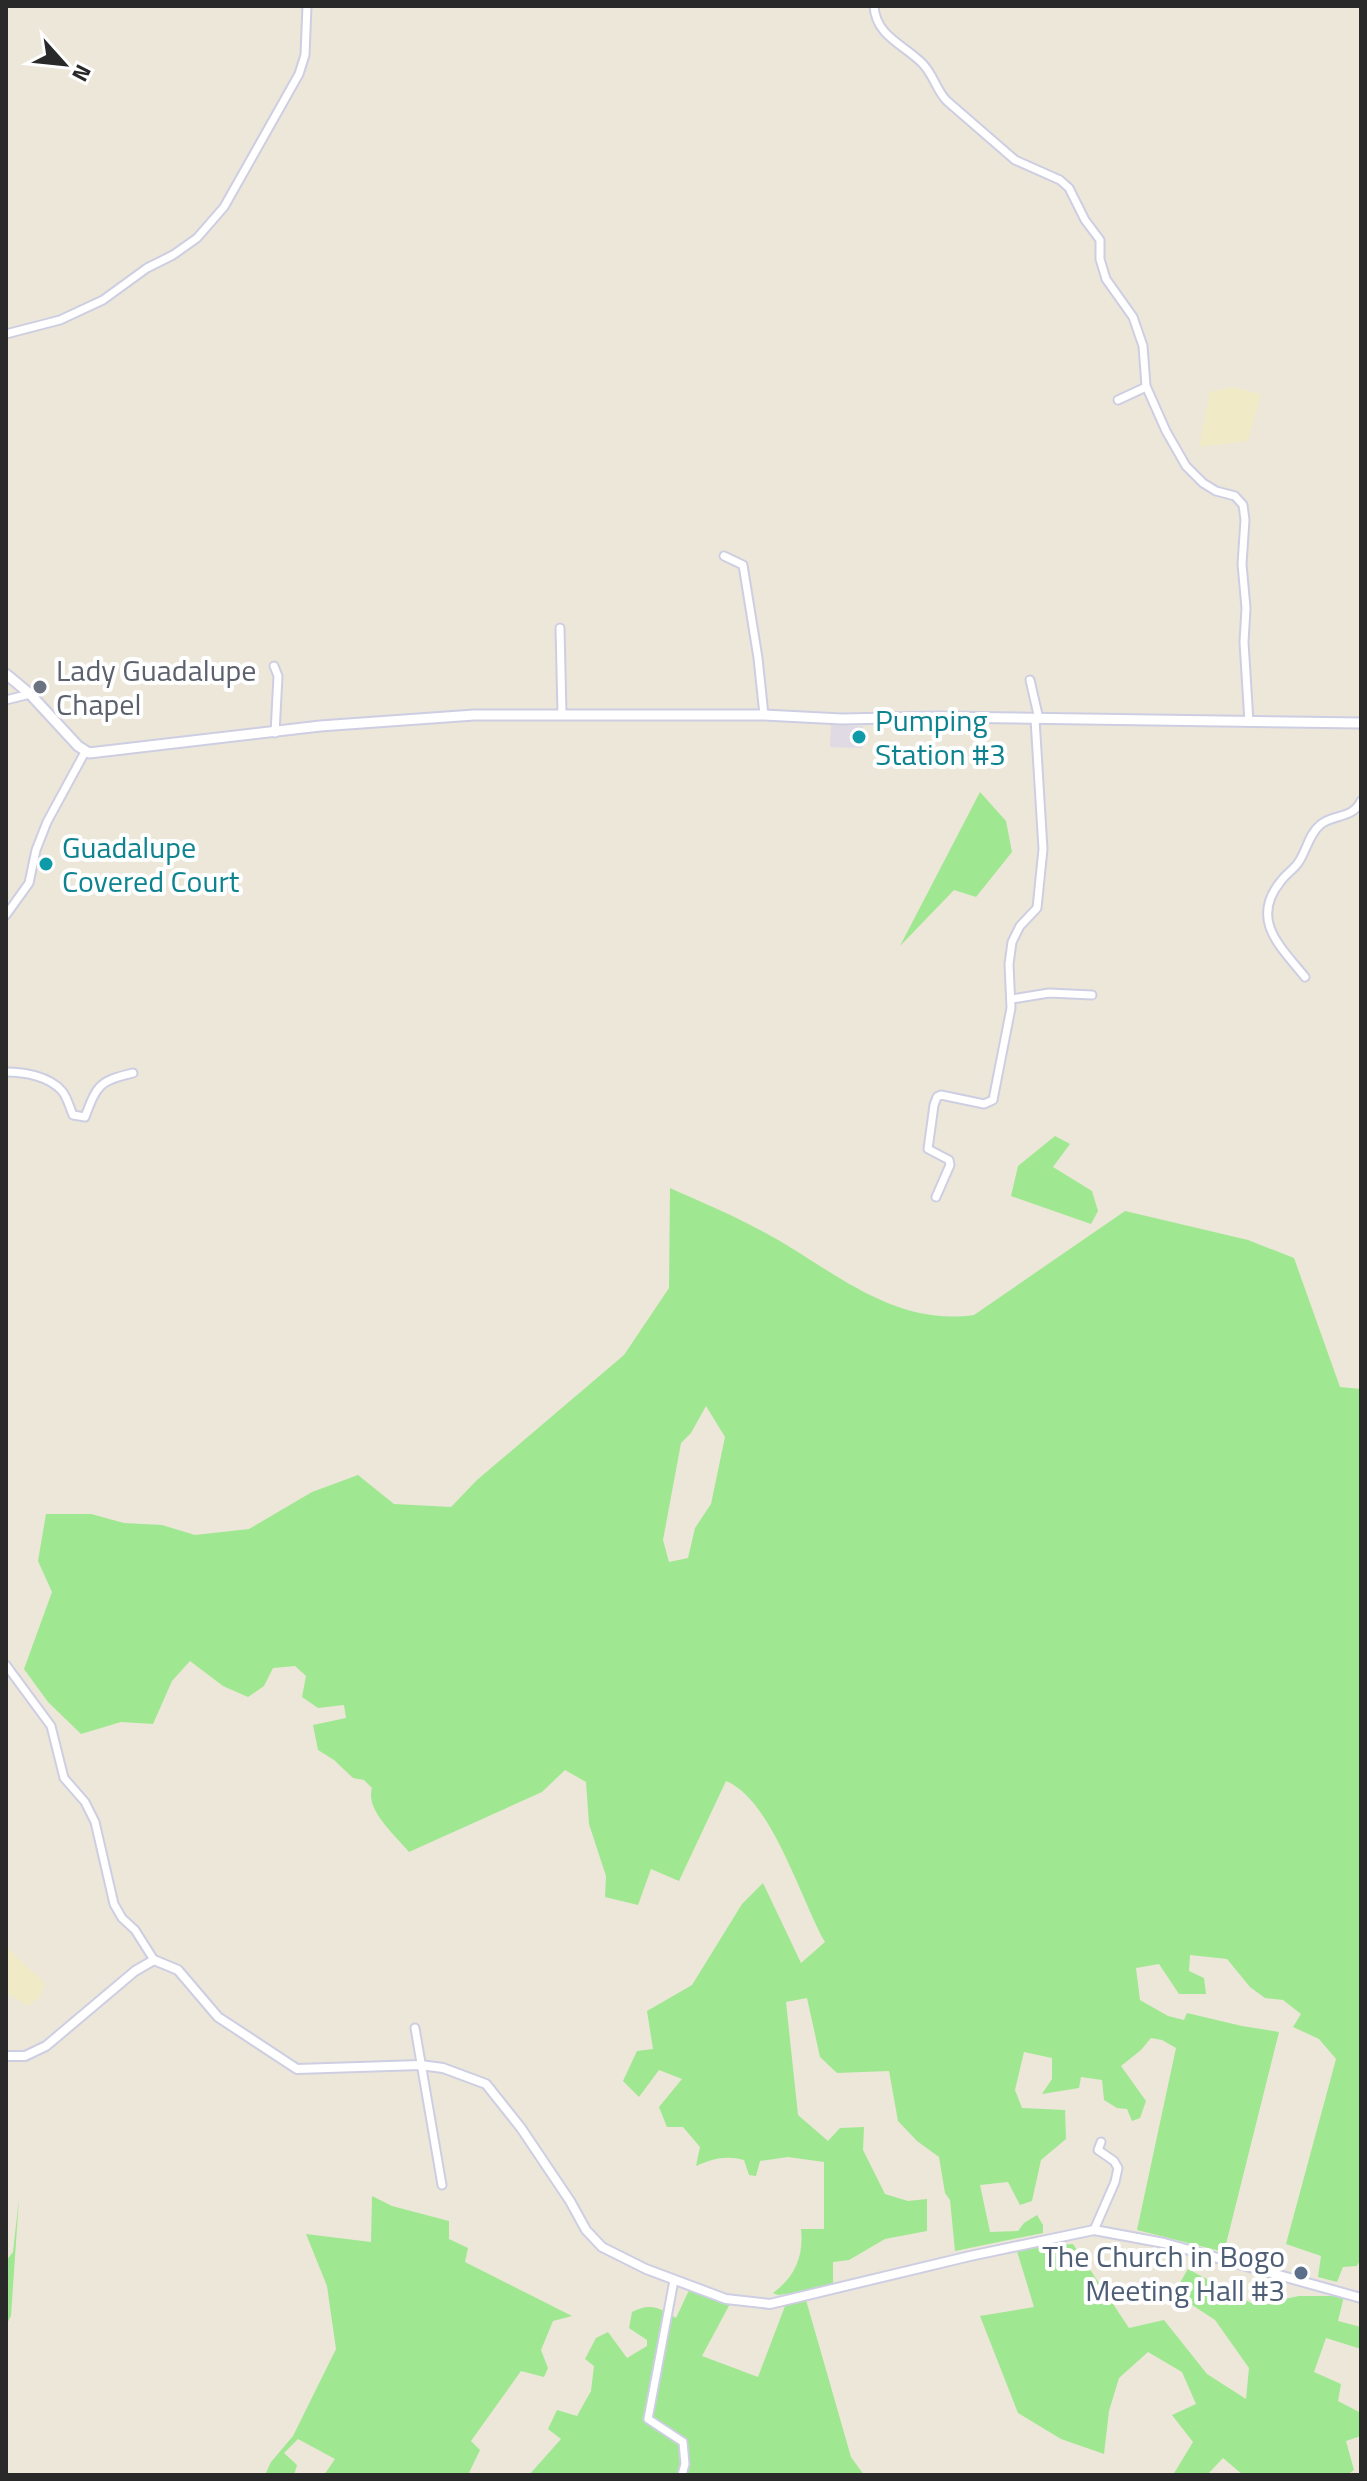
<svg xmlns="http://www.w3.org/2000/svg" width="1367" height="2481" font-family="'Titillium Web',sans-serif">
  <rect width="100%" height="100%" fill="#ece7d9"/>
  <polygon fill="#dfdae4" points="831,725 863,726 862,748 830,747"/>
  <g fill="#f0eac7">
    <polygon points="1232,387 1261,394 1248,441 1199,447 1210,392"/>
    <polygon points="6,1947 45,1983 40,1997 27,2006 6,1992"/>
  </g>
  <g fill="#9fe891" fill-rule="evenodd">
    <polygon points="980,792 1006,821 1012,852 976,897 954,890 900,946"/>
    <polygon points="1055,1136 1070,1144 1053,1167 1092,1191 1098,1211 1091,1224 1011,1196 1018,1166"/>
    <path d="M670,1188C699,1201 730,1214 758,1229C828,1265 889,1327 974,1315L1125,1211L1248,1240L1294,1258L1340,1387L1361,1389V2258L1357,2266L1343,2267L1337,2282L1318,2277L1321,2256L1286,2244L1336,2059L1319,2039L1293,2027L1301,2014L1283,2000L1265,1998L1250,1987L1227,1959L1190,1955L1189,1971L1204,1978L1206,1994H1179L1159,1964L1136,1968L1140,2000L1168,2016L1184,2020L1187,2013L1242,2026L1279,2032L1224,2252L1137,2230L1176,2048L1162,2040L1151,2038L1141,2050L1121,2066L1146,2101L1140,2118L1132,2121L1127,2109L1117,2108L1104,2100L1102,2080L1081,2077L1079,2088L1042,2094L1052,2079V2058L1024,2052L1015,2090L1022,2108L1065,2110L1066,2139L1041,2160L1032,2201L1020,2205L1008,2182L980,2185L990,2232L1018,2231L1024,2223L1037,2215L1043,2225V2233L955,2251L950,2200L945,2193L939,2157L917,2141L898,2121L889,2071L837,2073L820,2057L807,1998L786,2002L798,2115L828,2141L840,2128L864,2127L863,2150L885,2194L908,2201L927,2199V2231L885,2239L849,2260L833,2262V2287L778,2295L773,2293C795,2277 804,2256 801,2229H824V2162L788,2157L760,2161L756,2176L749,2175L744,2160C726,2155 712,2159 696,2166L700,2147L683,2127H667L659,2107L682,2079L659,2070L639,2097L623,2081L637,2051L653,2049L647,2011L692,1985L742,1904L763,1883L801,1963L825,1942C800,1898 772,1800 726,1781L679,1881L651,1869L638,1905L605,1897L606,1876L589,1824L586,1782L565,1770L542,1792L409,1852C395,1835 365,1810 372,1788L364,1780L353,1778L334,1760L318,1750L313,1725L346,1718L344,1705L318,1708L302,1697L306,1676L295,1666L273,1668L264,1686L248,1697L223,1686L190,1661L172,1681L153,1724L121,1722L81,1734L48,1702L24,1669L52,1592L38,1561L46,1514H91L124,1523L162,1525L195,1535L249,1529L312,1492L358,1475L394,1504L451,1507L477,1480L624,1355L669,1288ZM706,1406L725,1437L711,1504L695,1528L688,1558L669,1562L663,1540L681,1443L691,1433Z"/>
    <polygon points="372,2196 392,2206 449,2221 449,2239 468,2248 465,2262 572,2316 553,2321 541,2350 548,2368 544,2377 521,2371 471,2441 480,2450 468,2475 324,2475 335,2459 298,2439 284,2453 297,2465 294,2475 265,2475 271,2462 293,2436 336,2349 327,2286 306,2234 371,2242"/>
    <polygon points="19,2198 11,2316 6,2325 6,2261 13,2252"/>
    <polygon points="1073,2244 1129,2328 1164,2320 1207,2374 1246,2399 1249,2368 1215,2320 1174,2293 1188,2269 1255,2305 1299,2296 1344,2296 1338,2321 1361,2327 1361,2349 1326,2338 1314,2372 1341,2384 1338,2401 1361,2413 1361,2436 1346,2441 1354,2470 1347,2475 1243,2475 1223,2458 1207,2475 1173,2475 1193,2442 1172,2415 1196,2404 1182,2372 1148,2352 1119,2378 1109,2411 1104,2454 1061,2439 1018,2413 980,2316 1034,2307 1016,2248"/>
    <path d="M690,2288L731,2302L702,2356L758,2377L785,2306L806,2300L851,2457L864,2475H529L561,2439L548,2429L557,2410L577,2416L591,2391L594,2366L585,2359L596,2338L608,2332L627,2358L647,2346V2340L629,2328L632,2312C650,2303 659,2307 676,2318Z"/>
  </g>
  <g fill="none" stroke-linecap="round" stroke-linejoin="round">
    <defs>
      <g id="minor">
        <path d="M874,6C876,36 903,44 922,63C934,75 936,90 947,101L1015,160L1060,180L1069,188L1085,220L1100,240V259L1106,279L1133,317L1143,346L1146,386L1166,431L1186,466L1203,483L1216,491L1235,496L1243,505L1245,520L1242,564L1246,608L1244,642L1249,722"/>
        <polyline points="6,334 60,320 103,300 147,268 173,255 197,238 224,207 299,74 305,55 307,6"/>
        <polyline points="1118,400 1146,387"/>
        <polyline points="724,556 743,565 758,658 764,715"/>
        <polyline points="560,628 562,714"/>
        <polyline points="274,666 278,676 275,733"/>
        <polyline points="1030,680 1039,719"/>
        <polyline points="6,700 30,694"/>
        <polyline points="6,915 29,883 36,850 47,822 85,752"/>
        <path d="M1305,977C1281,947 1249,920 1281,881C1286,874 1293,870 1298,863C1306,852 1309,834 1320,825C1332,814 1353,819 1361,801"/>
        <polyline points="1012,999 1049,993 1092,995"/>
        <path d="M6,1072C24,1072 49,1076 62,1091C67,1097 70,1108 73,1115L85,1117C97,1085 99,1081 133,1073"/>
        <polyline points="936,1197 950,1165 949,1160 928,1149 934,1105 937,1097 941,1095 984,1104 993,1100 1011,1008 1009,964 1012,942 1020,926 1037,908 1043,849 1035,719"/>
        <polyline points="6,1665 51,1726 64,1778 85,1802 95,1822 114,1904 122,1918 135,1930 154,1960"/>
        <polyline points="415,2028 442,2185"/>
        <polyline points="1094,2230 1115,2182 1118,2168 1114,2161 1098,2150 1101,2142"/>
        <polyline points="674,2280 648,2419 683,2442 685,2464 682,2475"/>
      </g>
      <polyline id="tertiary" points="6,2056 25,2056 46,2046 135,1971 154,1960 178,1970 218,2017 297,2069 420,2065 443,2068 486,2084 521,2128 570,2201 586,2230 602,2247 646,2269 726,2299 770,2304 970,2256 1094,2230 1164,2243 1361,2298"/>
      <polyline id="secondary" points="6,674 30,694 78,746 89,753 320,726 474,715 764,715 842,719 939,717 1361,723"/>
    </defs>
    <use href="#minor" stroke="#cecee3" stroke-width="11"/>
    <use href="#tertiary" stroke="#cecee3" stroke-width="12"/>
    <use href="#secondary" stroke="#cecee3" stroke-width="13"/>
    <use href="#minor" stroke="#fff" stroke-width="7"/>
    <use href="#tertiary" stroke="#fff" stroke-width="8"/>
    <use href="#secondary" stroke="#fff" stroke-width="9"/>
  </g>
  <circle fill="#6b7280" stroke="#fff" stroke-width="3" cx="40" cy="687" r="8"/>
  <g fill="#0f9aa8" stroke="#fff" stroke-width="3">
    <circle cx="859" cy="737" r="8"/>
    <circle cx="46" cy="864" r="8"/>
  </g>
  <circle fill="#5c6f8a" stroke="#fff" stroke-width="3" cx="1301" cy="2273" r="8"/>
  <g text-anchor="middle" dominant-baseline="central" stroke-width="8" stroke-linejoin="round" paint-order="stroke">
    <g font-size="30" fill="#5b616d" stroke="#fff" text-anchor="start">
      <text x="56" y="670">Lady Guadalupe<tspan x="56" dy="34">Chapel</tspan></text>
    </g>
    <g font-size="30" fill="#0d838f" stroke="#fff" text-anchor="start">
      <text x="875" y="720">Pumping<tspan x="875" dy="34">Station #3</tspan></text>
      <text x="62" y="847">Guadalupe<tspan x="62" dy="34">Covered Court</tspan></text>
    </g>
    <g font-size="30" fill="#4e5e75" stroke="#fff" text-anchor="end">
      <text x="1285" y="2256">The Church in Bogo<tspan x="1285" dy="34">Meeting Hall #3</tspan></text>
    </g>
  </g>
  <rect width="1367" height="2481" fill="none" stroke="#292929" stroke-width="16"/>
  <g transform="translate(64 64) rotate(117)" stroke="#ffffff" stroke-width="6" paint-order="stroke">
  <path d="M0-6L14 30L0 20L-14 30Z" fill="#292929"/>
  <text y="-12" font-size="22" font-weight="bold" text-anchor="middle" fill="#292929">N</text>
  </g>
</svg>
